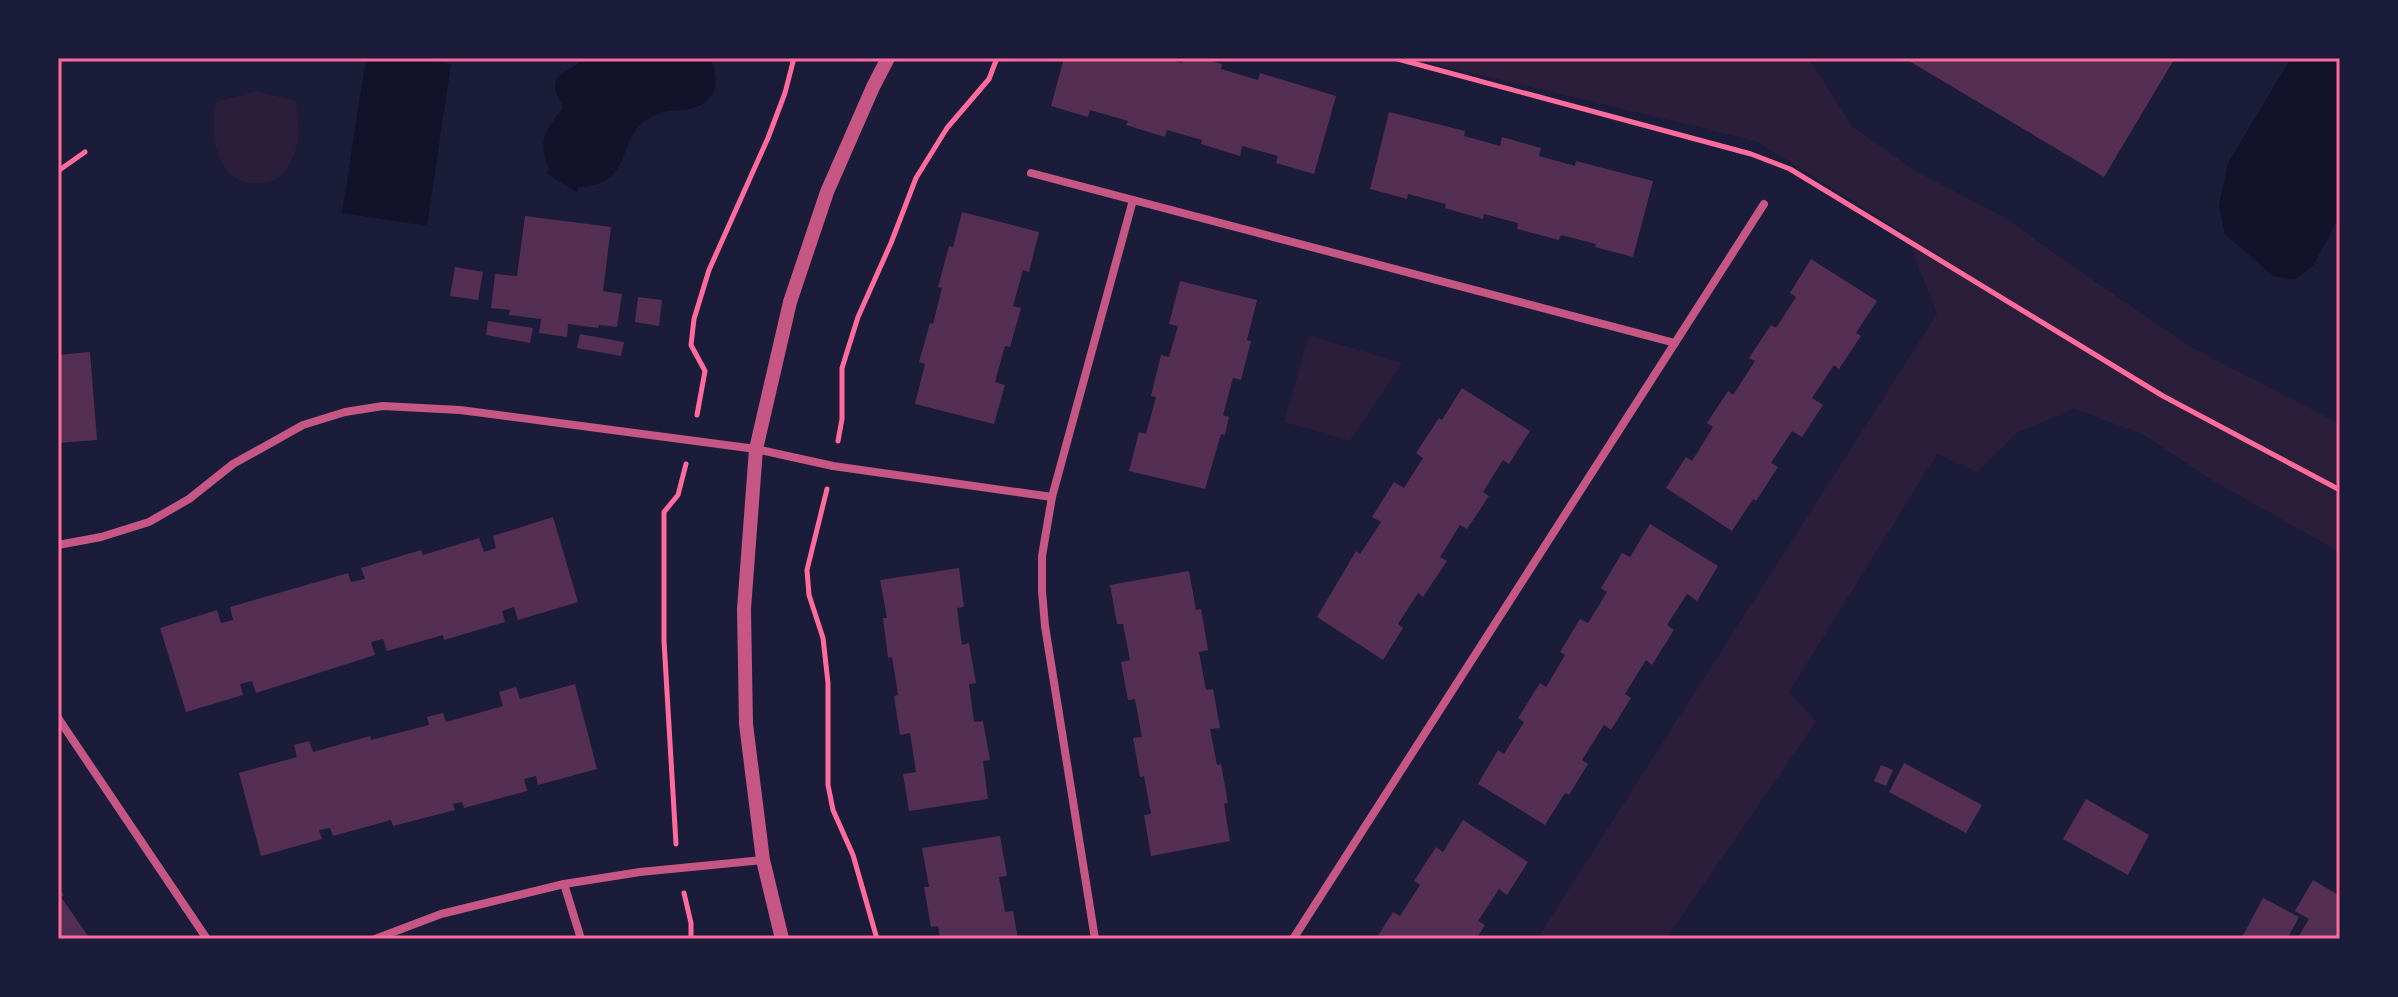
<svg xmlns="http://www.w3.org/2000/svg" width="2398" height="997" font-family="'Fira Sans',sans-serif">
  <rect width="100%" height="100%" fill="#1b1b3a"/>
  <g fill="#2a1e3b">
    <polygon points="1409,58 1805,58 1814,66 1852,126 1914,170 2007,219 2078,270 2191,347 2340,424 2340,552 2210,479 2143,434 2073,409 2017,433 1977,472 1937,454 1789,692 1816,722 1666,939 1537,939 1937,314 1906,234 1756,141"/>
    <path d="M257,91L296,101C297,113 300,127 298,139C297,150 288,172 278,178C265,186 241,185 230,174C213,157 211,124 216,102Z"/>
    <polygon points="1309,335 1402,363 1350,441 1284,422"/>
  </g>
  <g fill="#12122b">
    <polygon points="366,58 414,58 451,64 427,226 342,213"/>
    <path d="M583,58H711C714,70 720,83 712,94C699,116 674,106 655,115C612,134 638,185 579,187L576,192L547,174L549,169C536,140 547,130 563,107C561,101 555,94 555,87C554,71 577,70 583,58Z"/>
    <polygon points="2291,58 2340,58 2340,215 2313,266 2294,280 2273,276 2225,234 2219,206 2228,163"/>
  </g>
  <g fill="#542f53">
    <polygon points="1064,58 1163,58 1182,63 1183,58 1200,58 1222,64 1221,69 1258,80 1260,73 1336,96 1314,174 1276,163 1278,156 1242,146 1240,156 1201,144 1202,140 1167,130 1165,137 1126,125 1128,121 1090,110 1088,117 1051,106"/>
    <polygon points="1904,58 2175,58 2104,177"/>
    <polygon points="1389,112 1465,131 1464,136 1500,146 1502,137 1541,148 1539,156 1575,166 1576,161 1653,181 1633,257 1595,247 1596,244 1561,235 1559,240 1517,229 1518,223 1484,214 1483,219 1445,208 1446,204 1408,194 1407,199 1370,189"/>
    <polygon points="962,212 1039,232 1029,272 1023,270 1013,306 1021,308 1010,347 1005,346 995,382 1005,385 994,424 915,404 925,364 919,362 930,323 933,324 942,288 938,287 949,246 953,247"/>
    <polygon points="525,216 611,227 603,291 622,294 617,327 599,325 598,328 568,324 567,337 539,333 541,319 509,315 510,310 491,308 495,274 517,276"/>
    <polygon points="1811,259 1877,301 1856,333 1861,336 1839,369 1834,365 1812,398 1823,405 1802,437 1792,431 1771,463 1778,467 1756,501 1753,499 1732,531 1666,488 1686,457 1692,461 1713,427 1707,423 1728,391 1733,395 1755,361 1749,358 1771,325 1776,328 1796,297 1790,293"/>
    <polygon points="455,267 483,272 478,300 450,296"/>
    <polygon points="1180,281 1257,300 1247,340 1251,341 1241,380 1233,378 1223,415 1229,417 1225,435 1221,434 1205,489 1129,471 1139,432 1146,434 1156,397 1151,396 1161,355 1169,357 1178,326 1169,324"/>
    <polygon points="638,297 662,300 659,326 635,322"/>
    <polygon points="488,321 533,328 530,343 486,335"/>
    <polygon points="580,334 624,342 621,356 577,348"/>
    <polygon points="90,352 97,440 58,443 58,355"/>
    <polygon points="1462,388 1530,431 1509,464 1503,460 1483,492 1489,496 1467,529 1460,525 1440,557 1447,561 1423,597 1418,593 1398,624 1403,628 1383,660 1317,617 1356,551 1360,554 1381,522 1372,517 1394,482 1404,488 1423,458 1416,453 1439,418 1442,420"/>
    <polygon points="553,517 578,602 518,620 514,607 502,611 505,622 444,640 443,635 387,651 383,639 371,642 375,655 256,693 252,681 240,684 243,695 186,712 160,628 217,610 221,623 233,620 230,607 348,573 351,582 365,579 361,568 421,550 423,555 479,538 484,552 496,548 493,536"/>
    <polygon points="1650,524 1718,566 1697,601 1687,594 1667,625 1674,630 1652,665 1646,660 1625,694 1631,698 1611,730 1604,725 1582,760 1588,764 1569,795 1565,793 1545,825 1478,784 1498,750 1504,754 1524,722 1518,718 1540,683 1546,687 1565,655 1560,652 1580,619 1588,623 1607,592 1601,588 1622,553 1630,557"/>
    <polygon points="959,568 964,607 957,608 962,645 969,643 976,683 969,684 974,722 983,721 990,760 983,761 988,799 909,811 903,774 916,772 910,733 900,735 894,696 898,695 892,657 888,658 883,618 887,618 880,580"/>
    <polygon points="1189,571 1196,610 1201,609 1208,650 1199,652 1206,690 1213,689 1220,728 1210,729 1217,765 1221,764 1228,803 1224,804 1230,841 1151,856 1144,815 1151,814 1144,776 1140,777 1133,738 1142,737 1135,699 1128,700 1121,662 1130,660 1123,624 1117,624 1110,585"/>
    <polygon points="575,684 597,769 538,785 536,776 524,779 527,791 464,808 462,802 453,804 455,810 393,826 391,820 333,836 330,828 319,830 322,839 261,856 239,773 297,757 294,745 309,741 313,752 370,736 371,740 429,725 427,717 443,713 446,722 503,706 499,692 516,687 520,699"/>
    <polygon points="1904,763 1982,805 1966,833 1889,792"/>
    <polygon points="1881,765 1893,770 1886,786 1874,781"/>
    <polygon points="2086,799 2149,835 2128,875 2063,839"/>
    <polygon points="1463,820 1528,862 1507,895 1499,889 1478,921 1485,925 1476,939 1376,939 1393,912 1400,916 1420,885 1414,881 1436,847 1443,852"/>
    <polygon points="1000,836 1007,876 999,877 1005,912 1013,911 1018,939 940,939 938,926 931,927 924,887 929,887 922,848"/>
    <polygon points="2313,880 2340,896 2340,939 2297,939 2309,919 2295,911"/>
    <polygon points="58,886 64,895 61,897 90,939 58,939"/>
    <polygon points="2263,898 2299,917 2287,939 2241,939"/>
  </g>
  <g fill="none" stroke-linecap="round" stroke-linejoin="round">
    <g stroke="#ff6b9d" stroke-width="5">
      <polyline points="1394,58 1751,154 1790,169 2163,396 2340,490"/>
      <polyline points="58,171 85,152"/>
      <polyline points="697,415 705,371 691,345 694,319 709,270 768,138 785,93 794,58"/>
      <polyline points="838,441 842,419 842,368 858,317 891,243 916,178 947,128 989,79 997,58"/>
      <polyline points="827,489 807,570 809,595 823,638 828,683 828,785 833,810 853,855 877,939"/>
      <polyline points="676,844 664,641 664,512 678,495 686,464"/>
      <polyline points="684,893 691,923 691,939"/>
    </g>
    <g stroke="#c65784" stroke-width="8">
      <polyline points="1031,173 1675,343"/>
      <polyline points="58,545 101,537 149,522 189,499 233,464 303,425 345,412 383,406 460,410 756,449 833,466 1052,497"/>
      <polyline points="58,718 207,939"/>
      <polyline points="564,884 581,939"/>
      <polyline points="375,939 441,914 564,884 640,872 763,860"/>
      <polyline points="1095,939 1045,626 1042,591 1042,556 1052,497 1133,200"/>
      <polyline points="1293,939 1764,204"/>
    </g>
    <polyline stroke="#c65784" stroke-width="14" points="782,939 763,860 746,724 744,609 756,449 790,302 827,192 873,87 888,58"/>
  </g>
  <rect width="2398" height="997" fill="none" stroke="#1b1b3a" stroke-width="120"/>
  <rect x="60" y="60" width="2278" height="877" fill="none" stroke="#ff6b9d" stroke-width="3"/>
</svg>
